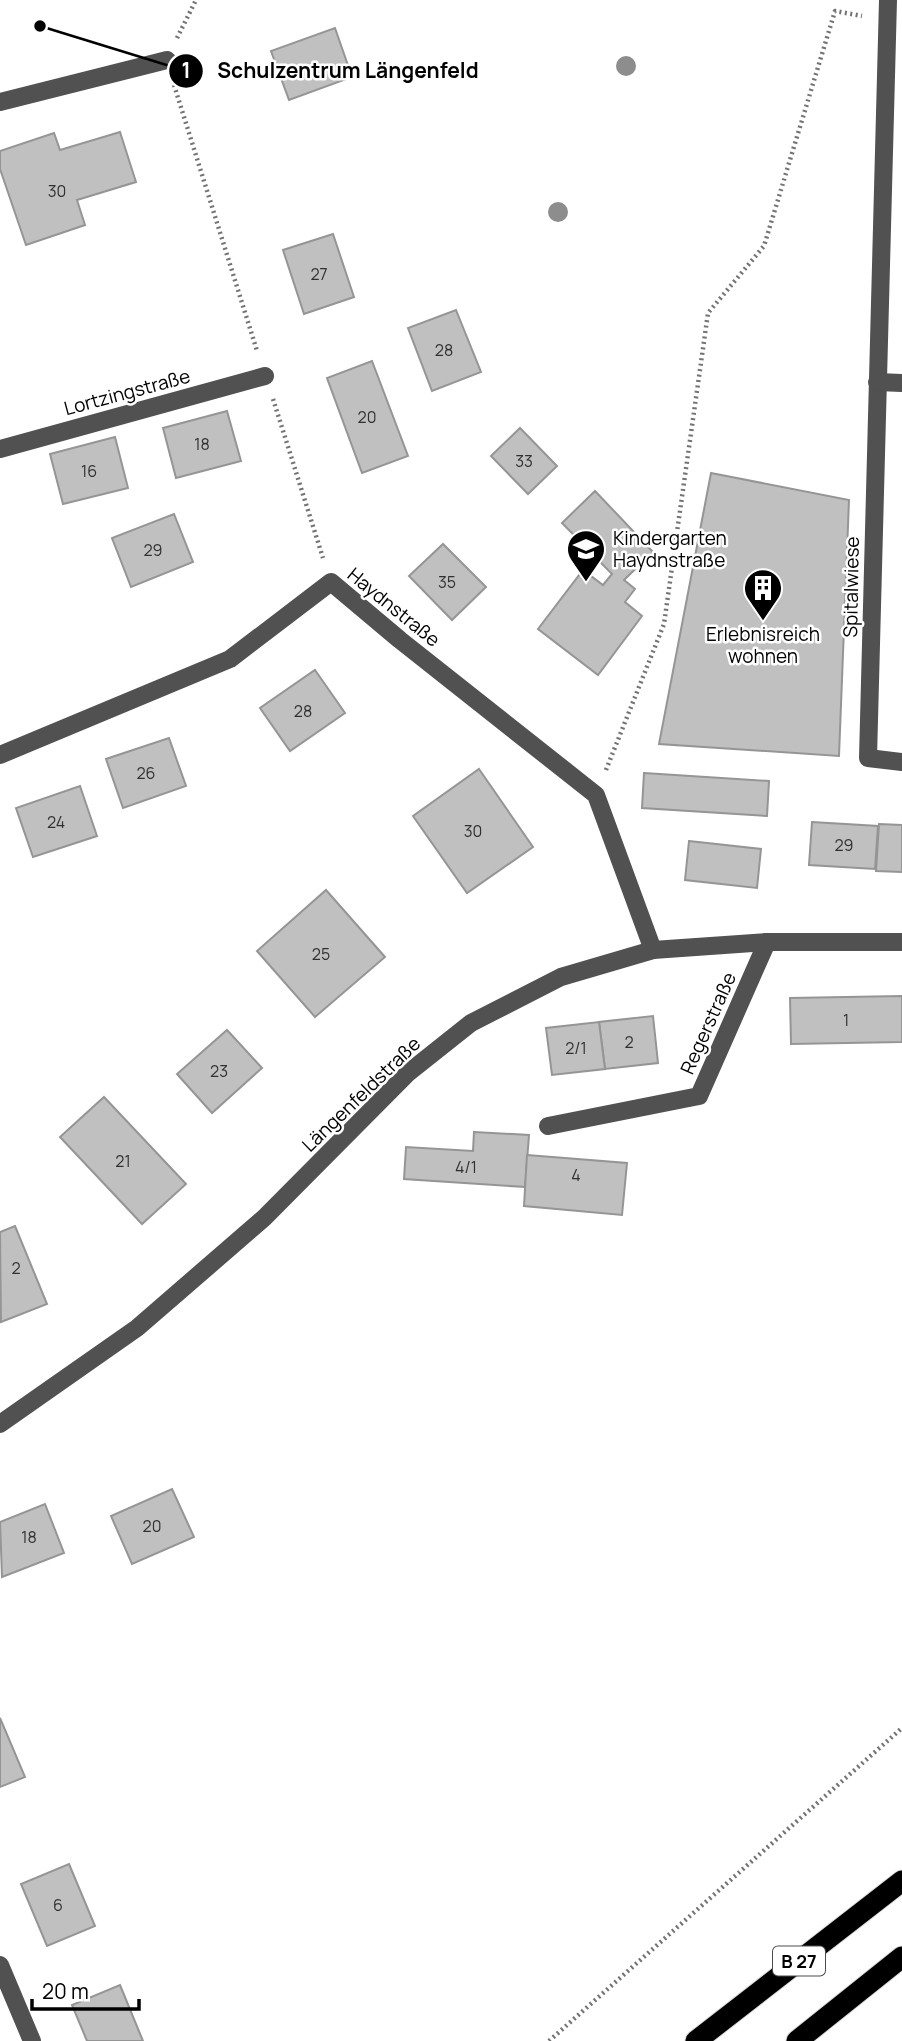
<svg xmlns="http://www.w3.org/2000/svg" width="902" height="2041" font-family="Manrope,sans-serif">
  <rect width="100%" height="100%" fill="#fff"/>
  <g fill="#c0c0c0" stroke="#959595" stroke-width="2">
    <polygon points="335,28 352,77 289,100 271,51"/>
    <polygon points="120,132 136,182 77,200 85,225 26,245 0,169 0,151 54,133 60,150"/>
    <polygon points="333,234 354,297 304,314 283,250"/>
    <polygon points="456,310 481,372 432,391 408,328"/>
    <polygon points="372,361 408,456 362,473 327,378"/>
    <polygon points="227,411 241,461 176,478 163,428"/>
    <polygon points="520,428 557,466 528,494 491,456"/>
    <polygon points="115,437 128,488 63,504 50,454"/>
    <polygon points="711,473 849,500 839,756 659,744"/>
    <polygon points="595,491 653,552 624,580 635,589 625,602 642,616 598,675 538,629 583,570 603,585 612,574 562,523"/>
    <polygon points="174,514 193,562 131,587 112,538"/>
    <polygon points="443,544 486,587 452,620 409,576"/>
    <polygon points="315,670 345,713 290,751 260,708"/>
    <polygon points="169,738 186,786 123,808 106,759"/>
    <polygon points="479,769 533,847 467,893 413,816"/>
    <polygon points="644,773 769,781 767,816 642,808"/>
    <polygon points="80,786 97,836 33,857 16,808"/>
    <polygon points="812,822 878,826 875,869 809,865"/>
    <polygon points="879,824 902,825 902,872 876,871"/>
    <polygon points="689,841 761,849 757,888 685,880"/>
    <polygon points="326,890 385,957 315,1017 257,951"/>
    <polygon points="902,996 902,1042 791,1044 790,998"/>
    <polygon points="653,1016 658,1063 605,1069 599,1022"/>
    <polygon points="599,1022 605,1069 552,1075 546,1028"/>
    <polygon points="227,1030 262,1068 212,1113 177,1074"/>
    <polygon points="104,1097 186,1184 142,1224 60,1137"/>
    <polygon points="474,1132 529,1135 525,1187 404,1179 406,1147 473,1151"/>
    <polygon points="527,1155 627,1163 622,1215 524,1206"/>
    <polygon points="15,1226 47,1304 1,1322 0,1232"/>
    <polygon points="172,1489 194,1537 132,1564 111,1516"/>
    <polygon points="45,1504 64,1553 2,1577 0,1522"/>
    <polygon points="0,1718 25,1777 0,1787"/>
    <polygon points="69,1864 95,1926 47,1946 21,1884"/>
    <polygon points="120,1985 143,2041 87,2041 72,2005"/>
  </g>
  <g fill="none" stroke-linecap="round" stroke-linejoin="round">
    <defs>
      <g id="highway">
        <polyline points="696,2041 902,1881"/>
        <polyline points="797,2041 902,1957"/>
      </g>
    </defs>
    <use href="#highway" stroke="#dbdbdb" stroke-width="23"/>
    <g stroke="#737373" stroke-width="4.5" stroke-dasharray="2 3.5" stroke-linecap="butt">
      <polyline points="177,38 196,0"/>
      <polyline points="174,85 257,351"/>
      <polyline points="273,399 323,558"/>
      <polyline points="606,770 664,624 708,313 764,246 835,11 862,16"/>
      <polyline points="549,2041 902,1728"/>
    </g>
    <g stroke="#515151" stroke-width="18">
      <polyline points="888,0 868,758 902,762"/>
      <polyline points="0,102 167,60"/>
      <polyline points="877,382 902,383"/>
      <polyline points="0,449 265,376"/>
      <polyline points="0,755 230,659 331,582 400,640 596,795 653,950"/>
      <polyline points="548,1126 699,1096 767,942"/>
      <polyline points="0,1424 137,1328 264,1218 408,1073 471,1023 561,977 653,950 767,942 902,942"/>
      <polyline points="0,1965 32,2041"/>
    </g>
    <use href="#highway" stroke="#000" stroke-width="21"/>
  </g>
  <g fill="#8d8d8d">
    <circle cx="626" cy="66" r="10"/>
    <circle cx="558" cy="212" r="10"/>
  </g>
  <defs>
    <symbol id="school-pin" viewBox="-11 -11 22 30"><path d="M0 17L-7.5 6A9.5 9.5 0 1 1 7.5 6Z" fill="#000" stroke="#fff"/><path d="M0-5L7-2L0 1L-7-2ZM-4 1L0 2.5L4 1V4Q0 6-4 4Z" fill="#fff"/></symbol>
    <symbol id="building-pin" viewBox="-11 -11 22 30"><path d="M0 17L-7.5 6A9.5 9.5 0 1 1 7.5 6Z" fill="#000" stroke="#fff"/><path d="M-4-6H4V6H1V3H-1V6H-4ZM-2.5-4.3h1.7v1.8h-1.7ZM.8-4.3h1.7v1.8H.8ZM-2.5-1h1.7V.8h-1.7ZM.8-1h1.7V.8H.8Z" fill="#fff"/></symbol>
  </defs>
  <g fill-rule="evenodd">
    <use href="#school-pin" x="564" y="527" width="44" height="60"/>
    <use href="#building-pin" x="741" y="566" width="44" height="60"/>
  </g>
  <g text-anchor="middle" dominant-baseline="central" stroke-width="5" stroke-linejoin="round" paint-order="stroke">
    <g font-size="16" fill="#303030">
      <text x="57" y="191">30</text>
      <text x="319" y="274">27</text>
      <text x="444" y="350">28</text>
      <text x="367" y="417">20</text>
      <text x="202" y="444">18</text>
      <text x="524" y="461">33</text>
      <text x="89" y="471">16</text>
      <text x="153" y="550">29</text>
      <text x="447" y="582">35</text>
      <text x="303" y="711">28</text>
      <text x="146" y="773">26</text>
      <text x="56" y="822">24</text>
      <text x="473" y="831">30</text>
      <text x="844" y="845">29</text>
      <text x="321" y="954">25</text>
      <text x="846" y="1020">1</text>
      <text x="629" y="1042">2</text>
      <text x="576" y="1048">2/1</text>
      <text x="219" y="1071">23</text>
      <text x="123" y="1161">21</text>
      <text x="466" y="1167">4/1</text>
      <text x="576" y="1175">4</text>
      <text x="16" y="1268">2</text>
      <text x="152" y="1526">20</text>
      <text x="29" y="1537">18</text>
      <text x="58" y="1905">6</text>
    </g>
    <rect fill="#fff" stroke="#4c4c4c" stroke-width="2" x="773" y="1946.5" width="52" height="29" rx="5"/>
    <g font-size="18" font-weight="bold" fill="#000">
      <text x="799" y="1961">B 27</text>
    </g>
    <g font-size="19" fill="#000" stroke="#fff">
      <text transform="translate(127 392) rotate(-15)">Lortzingstraße</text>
      <text transform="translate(851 587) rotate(-89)">Spitalwiese</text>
      <text transform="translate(394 607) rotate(39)">Haydnstraße</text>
      <text transform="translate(708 1023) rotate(-66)">Regerstraße</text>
      <text transform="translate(361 1094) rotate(-44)">Längenfeldstraße</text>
    </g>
    <g font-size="19" fill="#000" stroke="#fff" text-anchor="start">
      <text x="613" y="538">Kindergarten<tspan x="613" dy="22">Haydnstraße</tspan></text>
      <text x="763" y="634" text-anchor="middle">Erlebnisreich<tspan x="763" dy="22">wohnen</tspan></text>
    </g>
  </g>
  <path fill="none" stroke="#000" stroke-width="2.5" d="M40 26L186 71"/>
  <g fill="#000" stroke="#fff" stroke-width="2.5">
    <circle cx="40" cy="26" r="7"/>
    <circle cx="186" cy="71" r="18"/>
  </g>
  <g font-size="21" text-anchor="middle" font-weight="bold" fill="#fff">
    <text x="186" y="78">1</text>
  </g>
  <g font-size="21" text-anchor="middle" font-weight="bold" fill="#000" stroke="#fff" stroke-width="5" stroke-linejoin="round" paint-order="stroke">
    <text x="348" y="78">Schulzentrum Längenfeld</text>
  </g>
  <path d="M32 1999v10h107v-10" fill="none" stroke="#000000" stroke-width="3.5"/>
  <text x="42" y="1999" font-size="21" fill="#000000" stroke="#ffffff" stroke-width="5" paint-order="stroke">20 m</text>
</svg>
